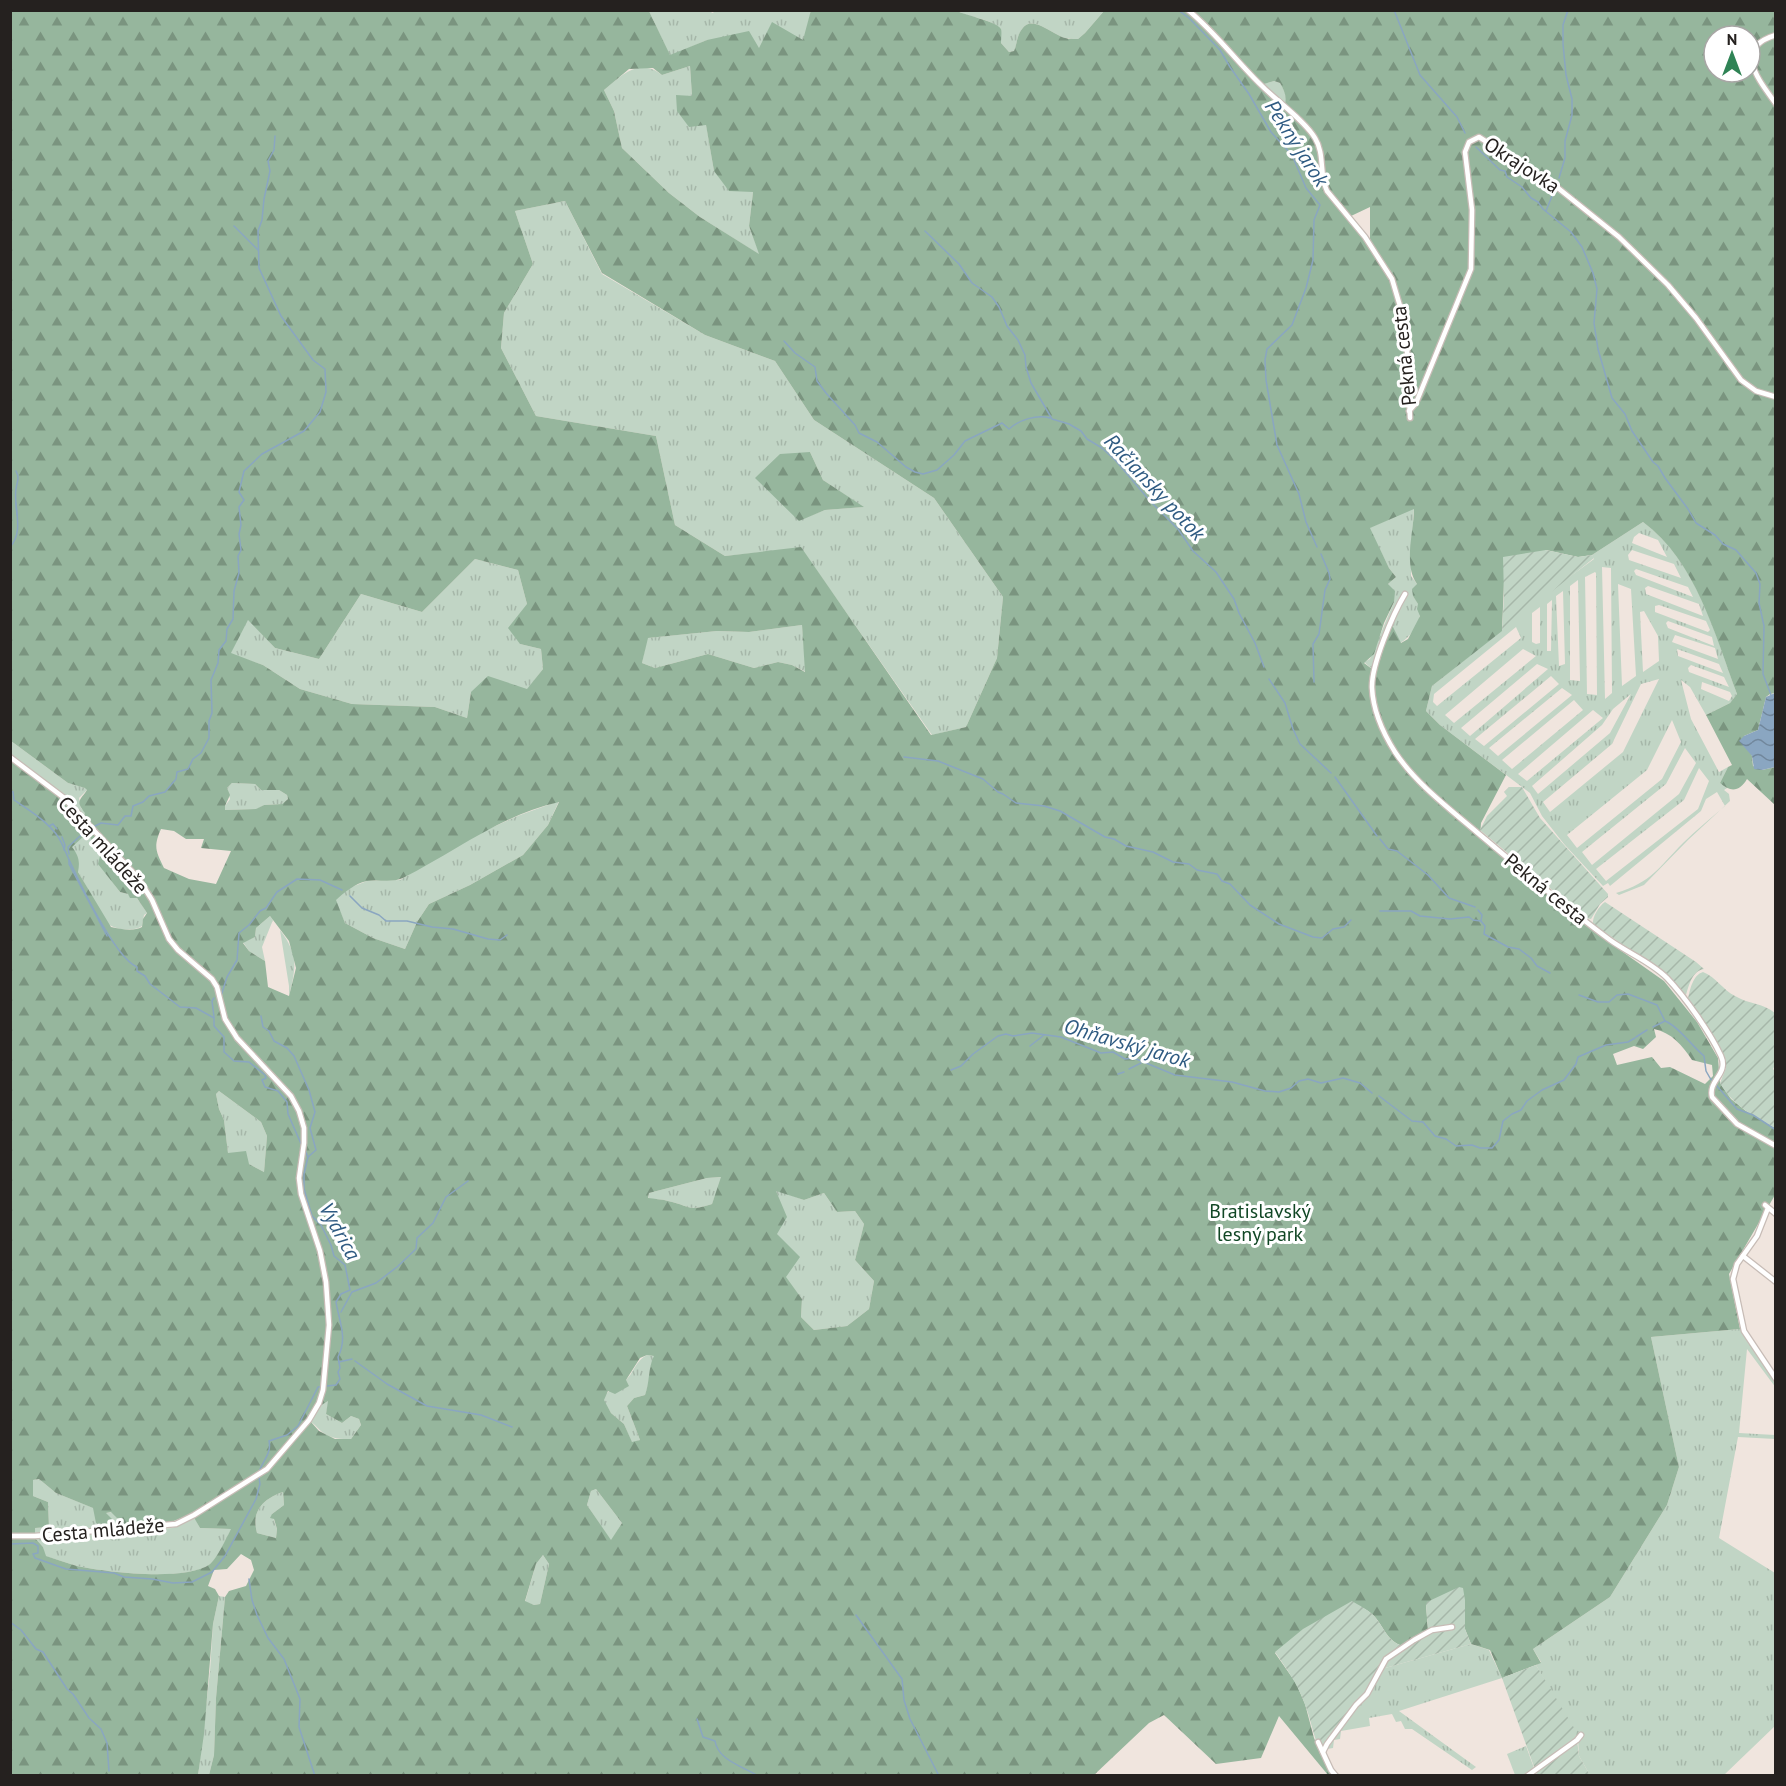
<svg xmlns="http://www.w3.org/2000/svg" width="1786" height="1786" font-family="'PT Sans',sans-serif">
  <defs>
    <pattern id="grass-tufts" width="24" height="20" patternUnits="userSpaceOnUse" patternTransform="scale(1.5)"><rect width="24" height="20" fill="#c1d5c5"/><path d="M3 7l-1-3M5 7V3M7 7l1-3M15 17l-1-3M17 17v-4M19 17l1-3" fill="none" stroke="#a6b7a9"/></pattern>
    <pattern id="forest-firs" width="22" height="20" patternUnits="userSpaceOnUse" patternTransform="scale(1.5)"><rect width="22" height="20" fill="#96b69d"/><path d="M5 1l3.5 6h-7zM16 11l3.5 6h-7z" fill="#7a947f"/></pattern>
    <pattern id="garden-furrows" width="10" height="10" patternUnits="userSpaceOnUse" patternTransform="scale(1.5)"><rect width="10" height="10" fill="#c1d5c5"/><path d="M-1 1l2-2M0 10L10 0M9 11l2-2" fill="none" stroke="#a6b7a9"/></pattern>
    <pattern id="water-waves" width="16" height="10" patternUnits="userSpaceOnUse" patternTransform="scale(1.5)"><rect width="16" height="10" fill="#8aa6c1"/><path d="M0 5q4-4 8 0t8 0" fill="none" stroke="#71879c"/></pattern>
  </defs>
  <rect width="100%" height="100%" fill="#f0e5de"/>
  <g fill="url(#grass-tufts)" fill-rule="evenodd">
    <polygon points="706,10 713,13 715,10 811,11 804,40 759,48 707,40 670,56 649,11"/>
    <path d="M957,11H1104L1085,33L1078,39C1072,39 1065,39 1060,36C1050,32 1031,15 1022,29C1017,36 1017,44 1014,51L1009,52L1001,43V29C989,18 971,18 957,11Z"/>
    <path d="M690,66L692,96L706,124L714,171L753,192L749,226L760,255L700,217L669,193L622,148L614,111L604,90C622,75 639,57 662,75Z"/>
    <path d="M1274,81L1280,83C1284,90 1289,98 1284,106L1260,85Z"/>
    <path d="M565,201L602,274L705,335L775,361L814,420L934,498L1003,597L997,658L966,727L932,735L801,548L725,556L675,525L656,436L536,416L501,348L504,313L533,264L515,211ZM810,452L823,480L863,507L825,510L799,520Z"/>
    <path d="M1414,508L1411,553V576L1417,584L1413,596C1417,601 1421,608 1420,615C1418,625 1409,639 1400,643L1391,624L1380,660L1372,669L1364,662L1370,659L1394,602L1388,584L1396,577L1389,568L1369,528Z"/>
    <path d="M1643,522C1697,562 1715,634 1737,694L1730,703L1706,715L1690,687L1681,680L1691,719L1719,772L1728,767L1720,783L1727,788L1724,790L1729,794L1730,801L1688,840L1644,885L1619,895L1616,893C1652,882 1658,868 1683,843C1696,830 1711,818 1725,806L1717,792L1706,799L1701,811L1610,886L1608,883L1603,886L1564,844L1542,816L1530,793L1440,725L1426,711L1432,686L1549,592L1594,559L1592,555ZM1639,533L1658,540L1667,557L1632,543L1634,537ZM1632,550L1674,564L1681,578L1629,560L1628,555ZM1602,567L1611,568L1612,693L1605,699ZM1636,569L1688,587L1693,597L1636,575L1634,571ZM1595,572L1596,573L1597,695L1587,694L1585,577ZM1578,580L1580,681L1570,680V586ZM1618,584L1631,589L1636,676L1622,686ZM1648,586L1699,604L1703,616L1646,594L1645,588ZM1563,591L1565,664L1559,666L1556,596ZM1552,600L1551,651H1547V604ZM1659,605L1706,621L1710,630L1708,632L1655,612V606ZM1540,607V643L1536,644L1532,642V613ZM1644,611L1658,636L1659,661L1643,672L1640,612ZM1668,621L1712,637L1714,646L1668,628L1666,623ZM1516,627L1521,638L1437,706L1433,702L1434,694ZM1675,635L1715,648L1718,659L1672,642ZM1523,649L1536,656L1454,723L1445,715ZM1677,649L1719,664L1723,673L1678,656ZM1537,664L1548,669L1470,736L1461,728ZM1691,665L1724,677L1729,687L1689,672L1688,668ZM1551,676L1559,684L1484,746L1475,739ZM1659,679L1623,752L1550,812L1543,802L1612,744L1641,684ZM1702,682L1730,692L1732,696L1729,701L1701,689ZM1562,688L1572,695L1498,756L1489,748ZM1631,694L1610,733L1538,794L1532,786L1602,725L1613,709ZM1574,700L1583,710L1512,769L1502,760ZM1593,710L1603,718L1527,781L1518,774ZM1672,720L1681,742L1662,779L1577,848L1567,835L1647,770ZM1685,748L1696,763L1679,794L1592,865L1582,852L1666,784ZM1699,768L1709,781L1698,809L1606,881L1596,869L1684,800Z"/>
    <polygon points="475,559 518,570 527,604 520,644 541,649 543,669 527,690 471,692 467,718 435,707 352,704 300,689 263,665 230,654 248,619 275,648 319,659 361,594 422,612"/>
    <polygon points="802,625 806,672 792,665 778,662 754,668 708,654 655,668 642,663 647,638 717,631 749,632"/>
    <path d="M11,741L68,783L86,788L87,790L79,798L81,808L85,812L86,829L100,856L101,867L120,892L128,894L133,898H137L147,913L144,915L142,926C133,932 116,930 108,924L78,872L29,773L11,760Z"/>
    <polygon points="232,783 255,784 261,790 279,790 287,795 288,799 282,804 264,805 257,809 225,810 225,806 230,799 227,788"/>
    <polygon points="559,801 548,825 523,855 470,885 429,904 417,922 405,949 373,938 345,923 335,900 349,888 367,881 400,880 475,835 520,815"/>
    <polygon points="270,916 273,920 262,947 265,961 249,951 243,942 255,937 256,928"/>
    <path d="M280,930C299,955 296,968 289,996V986Z"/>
    <polygon points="219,1091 261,1122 267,1136 264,1172 228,1153 224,1120 219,1109 216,1094"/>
    <path d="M722,1177L712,1204C687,1212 691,1206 668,1201C662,1199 655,1199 648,1199L649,1193L707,1178Z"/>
    <polygon points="776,1190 804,1200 824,1193 837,1212 855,1211 864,1224 855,1260 874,1281 869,1309 847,1326 814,1330 801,1317 802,1299 785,1277 777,1234"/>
    <polygon points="1740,1329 1775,1382 1776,1388 1747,1349 1739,1433 1775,1435 1775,1439 1738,1437 1719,1538 1775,1573 1775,1726 1724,1775 1590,1775 1579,1756 1578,1739 1536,1665 1541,1662 1533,1649 1610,1597 1667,1505 1679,1467 1651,1337"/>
    <path d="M647,1355L655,1356C648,1367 651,1382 645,1395L634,1398L627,1406L640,1440L632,1443L624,1424L611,1413L603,1400C610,1386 615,1389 625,1381C634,1373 635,1361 647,1355Z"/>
    <path d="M329,1400L326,1414L342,1423L351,1416L359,1419L361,1425L351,1439C341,1439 331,1439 322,1432C318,1429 316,1425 311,1422L320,1406Z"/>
    <polygon points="39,1479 56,1493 106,1513 112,1512 125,1526 35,1533 34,1528 49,1527 48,1502 33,1496 33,1480"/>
    <polygon points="596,1489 622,1523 611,1541 587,1505 591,1491"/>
    <path d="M283,1492L284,1505L272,1514L277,1529L276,1538L257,1533C251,1511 263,1499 283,1492Z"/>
    <path d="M195,1518L200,1528L232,1529C226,1538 218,1558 210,1564C187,1582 105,1572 77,1566C66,1563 56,1559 45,1556L43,1547L35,1538L172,1528Z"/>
    <polygon points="543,1555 549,1564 540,1604 534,1605 525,1602 536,1564"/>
    <polygon points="219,1596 225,1597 216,1698 214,1755 209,1775 198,1776 210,1671 213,1624"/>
    <polygon points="1471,1644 1489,1650 1502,1678 1399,1711 1476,1767 1472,1770 1412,1729 1405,1729 1401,1721 1396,1722 1392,1714 1369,1718 1370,1726 1341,1731 1340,1739 1334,1740 1333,1748 1327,1749 1326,1752 1333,1769 1339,1775 1333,1775 1321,1753 1378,1670"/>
    <polygon points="1526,1746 1534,1768 1525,1775 1515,1775 1507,1754"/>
  </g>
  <g fill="url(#forest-firs)" fill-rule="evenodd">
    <path d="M811,10L957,11C965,15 998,22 1001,29C1002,32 1001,39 1001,43L1009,52L1014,51C1017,44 1017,35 1022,29C1031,15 1050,32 1060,36C1065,39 1072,39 1078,39L1085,33L1104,11H1775V693L1770,694L1766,697L1758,730L1744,736L1752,756L1753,766L1762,770L1775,767V805L1747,779C1740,791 1731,793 1720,783L1728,767L1732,765L1706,715L1730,703L1737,694C1715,635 1696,561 1643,522L1592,555L1578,557L1546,550L1504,582L1502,631L1432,686L1426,711L1440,725L1506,775L1481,823L1480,838L1593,931L1664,981L1697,1022L1718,1058L1720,1083L1731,1099L1746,1111L1775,1128V1195L1729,1274L1740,1329L1651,1337L1679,1467L1667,1505L1610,1597L1533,1649L1541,1663L1502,1678L1490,1650L1471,1644L1465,1629V1600L1426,1605L1428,1630L1403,1646C1386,1641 1384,1626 1373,1615C1367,1609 1358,1606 1352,1602L1275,1653L1296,1683L1305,1704L1314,1738L1329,1771L1333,1775H1328L1279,1716L1261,1758L1216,1764L1164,1715L1149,1723L1094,1775H209L214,1755L216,1698L225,1597L229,1591L246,1586L254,1570L251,1560L241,1554L227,1569L214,1570L208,1586L215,1589L219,1596L213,1624L204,1734L198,1775H11V760L84,816L85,813C75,800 80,801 87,790L85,788L68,783L11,741V11H649L670,55L707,40L749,31L759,48L772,22L803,40ZM1714,36H1750V72H1714ZM690,66L692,96L676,95L677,111L689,127L706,125L714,171L729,191L753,192L749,226L759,254L700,217L669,193L622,148L614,111L604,90L629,69L653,68L662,75ZM1274,81L1280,83C1284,90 1288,98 1284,106L1261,85ZM565,201L602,273L705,335L775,361L814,420L934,498L1003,597L997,658L966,727L931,735L801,547L725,556L675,525L656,436L536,416L501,348L504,313L533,264L515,211ZM1370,207V239H1369L1351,216ZM1414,509C1414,531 1403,565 1417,584L1412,589L1413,596L1418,604L1417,609L1420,616L1408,639L1401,643L1391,623L1380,660L1372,669L1364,663L1374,654L1384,623L1394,602L1395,591L1388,584L1396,577L1389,568L1370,528ZM475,559L518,570L527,604L508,628L520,644L541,649L543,669L527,689L488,676L471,692L467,718L435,707L352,704L300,689L263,665L231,653L248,620L275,648L319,659L361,594L422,612ZM802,625L805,672L792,665L778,662L754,668L708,654L655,668L642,663L648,638L717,631L749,632ZM232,783L255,784L261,790H279L287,795L288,799L282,804L264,805L256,809L225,810V806L230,795L227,788ZM559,802L548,825L523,855L470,885L429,904L417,922L405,949L373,938L345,923L336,900C345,892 354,884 367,881C378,879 392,883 403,878C456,851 499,816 559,802ZM161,829L174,831L186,839H204L201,848L231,851L216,884L189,879L164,868C156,851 153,847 161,829ZM85,835H89L100,856L98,864L120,892L128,894L130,898H137L147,913L143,919L142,927C133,932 121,929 111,927L78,872C80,862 79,856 72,847ZM270,916L289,941L296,968L289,996L268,987L265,961L249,951L243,943L255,937L256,928ZM1654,1029C1672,1033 1682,1045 1692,1060L1712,1065L1713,1076L1705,1084L1670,1067L1661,1068L1652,1057L1617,1065L1613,1054L1634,1046L1643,1049L1656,1037ZM219,1091L261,1122L267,1136L264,1172L249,1164L246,1151L228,1153L224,1120L219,1109L216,1094ZM721,1177L712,1204C687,1212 691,1206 668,1201C662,1199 654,1199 648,1198L649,1193L707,1178ZM776,1191L804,1200L824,1193L837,1212L855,1211L864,1224L855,1260L874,1281L869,1309L847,1326L814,1330L801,1317L802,1299L786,1277L800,1257L777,1234L787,1217ZM647,1355L654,1356C648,1367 650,1382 645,1395L634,1398L627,1406L640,1440L632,1442L624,1424L611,1413L604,1400L608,1391L615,1394L629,1386L626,1380L640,1358ZM328,1401L326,1414L342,1423L351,1416L359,1419L361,1425L351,1439H335L319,1431L311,1422L320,1406ZM39,1479L56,1493L93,1508L96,1523L112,1524V1519L106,1513L111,1512L125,1526L171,1522L192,1514L200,1528L231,1529C226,1539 217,1558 210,1564C186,1582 105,1572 77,1566C66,1563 56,1559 46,1556L43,1547L35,1538V1528L49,1527L48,1502L33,1496V1480ZM596,1489L622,1523L611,1540L587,1505L591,1491ZM283,1492L284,1505L272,1514L270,1518L274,1519L277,1529L276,1538L257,1533C251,1511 263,1499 283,1492ZM543,1555L549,1564L540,1604L534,1605L525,1601L536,1564Z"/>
    <polygon points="810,452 823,480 864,507 825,510 799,521 755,478 780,454"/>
  </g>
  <g fill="url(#garden-furrows)">
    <polygon points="1546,550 1578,557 1592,555 1594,558 1502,631 1504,596 1503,557"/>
    <polygon points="1509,787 1522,787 1540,818 1608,894 1608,897 1600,904 1591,919 1586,918 1480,830 1487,816 1507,796 1504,792"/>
    <path d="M1605,902L1696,962L1704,969C1692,971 1689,985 1686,995L1669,977L1593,924C1592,917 1599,906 1605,902Z"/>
    <path d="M1703,972C1716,977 1723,990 1735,996C1748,1004 1763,1003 1775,1013V1065L1773,1069L1775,1071V1128C1754,1116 1733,1106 1720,1083L1726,1068L1725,1058L1688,999C1690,989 1693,975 1703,972Z"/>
    <path d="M1459,1587L1463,1588L1465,1600V1629L1471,1644L1378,1670L1366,1693L1321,1753C1313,1736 1311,1719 1304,1702C1297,1683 1286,1668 1275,1652L1303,1629L1352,1601C1358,1605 1367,1609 1373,1615C1384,1626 1386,1641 1403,1646L1428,1630L1426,1605L1427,1602Z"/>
    <polygon points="1536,1665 1576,1731 1579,1756 1590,1775 1537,1775 1502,1678"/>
  </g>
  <polygon fill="url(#water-waves)" points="1775,693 1775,767 1762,770 1754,769 1752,756 1739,741 1744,736 1758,730 1766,697"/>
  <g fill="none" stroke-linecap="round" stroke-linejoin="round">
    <g stroke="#8aa6c1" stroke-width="1.5">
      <polyline points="1178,10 1189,18 1220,50 1230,67 1249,94 1271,132 1292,155 1306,188 1320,205 1314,220 1313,260 1306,288 1292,325 1267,349 1265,360 1266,380 1277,445 1299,494 1306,522 1317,547"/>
      <polyline points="1394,10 1420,75 1457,117 1465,133"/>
      <polyline points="1476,147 1500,170 1505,171 1507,177 1522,187 1531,198 1538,202 1543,209 1571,232 1582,247 1593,273 1597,289 1594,323 1598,349 1612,398 1625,414 1632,431 1653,462 1658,466 1665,478 1688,509 1696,523 1715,535 1723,544 1736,550 1756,573 1760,584 1759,603 1764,626 1763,674 1771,695"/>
      <polyline points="1559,178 1565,158 1565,141 1572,115 1572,99 1566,75 1563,44 1563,25 1568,10"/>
      <polyline points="1546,211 1552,196"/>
      <polyline points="234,226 258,250"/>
      <polyline points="925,231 959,264 972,283 992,297 999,307 1007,326 1018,340 1025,355 1026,367 1031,383 1052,419 1069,424 1081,431 1087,439 1102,448 1116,461 1150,501 1178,529 1193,551 1216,572 1234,599 1239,613 1255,643 1264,667"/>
      <path d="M784,341L795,353L815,367L817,381L826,393L855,425L859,433L877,442L906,467L915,472L923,474L937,470L954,455L965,441L1002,423L1009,429C1019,420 1037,414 1050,418"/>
      <polyline points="16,503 17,515"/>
      <path d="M10,547C25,531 13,507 16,489C17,481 20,479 16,471"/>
      <polyline points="1269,679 1285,703 1293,729 1300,744 1331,773"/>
      <polyline points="1314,682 1313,644 1319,634 1325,590 1330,579 1329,573 1321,554"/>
      <polyline points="904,757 938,761 983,779 998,792 1003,794 1016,803 1044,806 1060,811 1105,837 1114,839 1126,846 1153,852 1173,862 1189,864 1197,870 1217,874 1222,881 1230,884 1250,905 1279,924 1313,937 1322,938 1333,929 1344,927 1351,920"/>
      <polyline points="1335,777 1377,836"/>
      <polyline points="1775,789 1776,791"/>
      <path d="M10,791L13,792L14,800C30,811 54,825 62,844C73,869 113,957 137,967V971L145,976L150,984L180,1007L196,1008L214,1018V1026L224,1037V1052L234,1061L249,1062L265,1075L266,1078L262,1080L265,1087L278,1091L287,1102L288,1114L302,1146"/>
      <polyline points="49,826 53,824 57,829"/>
      <polyline points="93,827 101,823 118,825 125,816 131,816 133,806 143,802 149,796 165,792 176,779 177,772 188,769 193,759 201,753 209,738 209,721 212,713 211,680 218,663 219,650 226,641 227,629 233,619 234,591 239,573 238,556 241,550 239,534 241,525 239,507 244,500 239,492 244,471 262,454 304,431 320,412 326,392 325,369 313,360 281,316 259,268 258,231 262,220 264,199 270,171 268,161 274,150 275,136"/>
      <polyline points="62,837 65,845 64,850"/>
      <polyline points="1380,839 1388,849 1397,851 1428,875 1449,898 1475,907"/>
      <polyline points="69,854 68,847 80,836 89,830"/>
      <polyline points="69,860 69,864 107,936"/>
      <polyline points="350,896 362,908 379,915 386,921 407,921 432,927 453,929 488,939 500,940 507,935"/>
      <polyline points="1478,910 1482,915 1481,921 1485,926 1484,934 1508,947 1519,949 1531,958 1537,966 1550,973"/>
      <polyline points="1380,911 1411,911 1420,916 1450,919 1469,917 1473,920 1481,921"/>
      <path d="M1579,995L1598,1002H1609L1617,995L1628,994L1657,1005L1665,1021C1678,1026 1691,1045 1704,1056L1706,1071L1710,1078L1737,1109L1753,1115L1776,1130"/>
      <polyline points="221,996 227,977 237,960 239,933 249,925 260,911 266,908 277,892 297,879 320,880 342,890"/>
      <polyline points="214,998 212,1001 214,1017"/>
      <polyline points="261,1016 263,1027 269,1031 274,1041 287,1048 294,1056 309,1090 315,1112 310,1128 316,1150 308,1157"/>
      <polyline points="1653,1027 1665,1021"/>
      <polyline points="1636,1037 1647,1030"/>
      <polyline points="1030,1046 1044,1035"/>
      <polyline points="1129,1069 1141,1063"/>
      <polyline points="951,1070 961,1066 973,1054 998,1036 1006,1034 1013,1036 1032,1033 1061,1037 1101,1053 1113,1052 1125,1059 1134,1058 1175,1075 1232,1082 1265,1091 1279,1092 1291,1088 1299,1081 1308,1079 1321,1083 1343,1078 1360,1083 1372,1093"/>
      <polyline points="1118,1074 1124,1072"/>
      <polyline points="1379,1096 1412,1121 1423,1122 1435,1136 1446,1139 1456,1146 1472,1145 1480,1148 1492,1148 1499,1140 1503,1121 1512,1114 1521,1110 1527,1101 1542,1090 1564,1080 1576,1064 1578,1057 1606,1045 1628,1042 1635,1038"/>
      <polyline points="341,1312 352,1292 376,1283 397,1267 416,1249 417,1238 433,1223 446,1197 468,1181"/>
      <polyline points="355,1361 387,1384 427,1406 481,1415 512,1427"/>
      <polyline points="339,1362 352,1359"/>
      <path d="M259,1472C262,1462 272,1453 269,1441L287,1435L298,1426L318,1387L336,1385L340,1379L338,1372L340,1368L338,1357C348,1338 339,1321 336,1302L341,1294L350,1290L345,1265L334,1256L331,1245L321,1225L312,1216L304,1189V1174L308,1157L305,1150"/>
      <polyline points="10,1544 33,1543 38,1546 38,1553 33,1554 35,1558 66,1569 114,1573 124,1577 152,1579 173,1583 192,1582 212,1572 225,1556 256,1499 260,1484 259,1477"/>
      <polyline points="249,1579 252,1600 257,1615 268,1638 284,1659 300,1699 299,1727 315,1776"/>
      <polyline points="856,1615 902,1679 904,1700 910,1719 939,1776"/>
      <polyline points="10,1622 21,1630 36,1649 43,1652 67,1689 73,1694 89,1718 101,1729 107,1743 109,1771"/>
      <path d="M697,1719L703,1737L715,1741C718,1760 742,1766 758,1776"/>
    </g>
    <defs>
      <g id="minor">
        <path d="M1188,10C1216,33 1237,62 1262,86C1277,101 1305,121 1315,138C1325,154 1319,175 1327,191L1365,237L1392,279L1400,306L1407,349L1410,418"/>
        <path d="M1776,35C1732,48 1758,79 1776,104"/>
        <polyline points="1409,411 1416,403 1471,269 1472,210 1465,152 1469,142 1479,137 1553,184 1619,237 1668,285 1696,318 1741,380 1756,391 1776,397"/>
        <path d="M1405,594C1393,614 1371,665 1372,688C1373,710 1383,733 1395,752C1416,784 1450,809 1479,834C1522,870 1565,907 1610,940C1628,953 1651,962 1667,978C1685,997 1710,1032 1721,1056C1729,1074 1708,1080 1712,1097L1737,1124L1776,1146"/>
        <polyline points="10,757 63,797 138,878 152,900 169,939 178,950 212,979 217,987 225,1019 237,1038 291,1096 299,1111 304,1128 304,1143 299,1178 301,1194 320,1251 326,1282 329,1325 323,1390 319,1403 309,1420 267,1469 194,1515 176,1524 35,1536 10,1536"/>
        <polyline points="1765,1205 1776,1214"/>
        <polyline points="1768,1208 1757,1236 1737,1264 1733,1279 1744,1331 1776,1379"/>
        <polyline points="1743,1256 1776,1282"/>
        <polyline points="1318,1742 1331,1770 1336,1776"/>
        <polyline points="1323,1752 1327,1744 1356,1705 1367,1694 1386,1659 1414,1640 1432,1630 1452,1627"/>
        <polyline points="1527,1776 1577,1740 1581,1735"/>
      </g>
    </defs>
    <use href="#minor" stroke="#c7bcb6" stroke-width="7"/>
    <use href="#minor" stroke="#fff" stroke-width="4.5"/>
  </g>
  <g text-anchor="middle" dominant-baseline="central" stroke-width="6" stroke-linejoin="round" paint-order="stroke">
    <g font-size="20" fill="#25211f" stroke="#fff">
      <text transform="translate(1522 165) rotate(33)">Okrajovka</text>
      <text transform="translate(1404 356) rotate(-96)">Pekná cesta</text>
      <text transform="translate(103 845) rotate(48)">Cesta mládeže</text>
      <text transform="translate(1546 889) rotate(39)">Pekná cesta</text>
      <text transform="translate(103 1530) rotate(-5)">Cesta mládeže</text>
    </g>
    <g font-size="20" fill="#114725" stroke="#fff">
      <text x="1260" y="1211">Bratislavský<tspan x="1260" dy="23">lesný park</tspan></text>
    </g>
    <g font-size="21" font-style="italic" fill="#2f5b82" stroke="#fff">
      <text transform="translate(1297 143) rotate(57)">Pekný jarok</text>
      <text transform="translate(1155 487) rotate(47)">Račiansky potok</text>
      <text transform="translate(1127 1043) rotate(16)">Ohňavský jarok</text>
      <text transform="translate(340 1231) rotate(61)">Vydrica</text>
    </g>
  </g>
  <rect width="1786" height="1786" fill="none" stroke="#25211f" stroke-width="24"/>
  <g transform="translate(1732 54)"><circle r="28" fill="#ffffff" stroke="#a8a6a5" stroke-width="1.5"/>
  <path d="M0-4.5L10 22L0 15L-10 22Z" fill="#2f8355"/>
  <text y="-9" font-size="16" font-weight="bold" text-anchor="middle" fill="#25211f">N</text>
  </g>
</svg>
